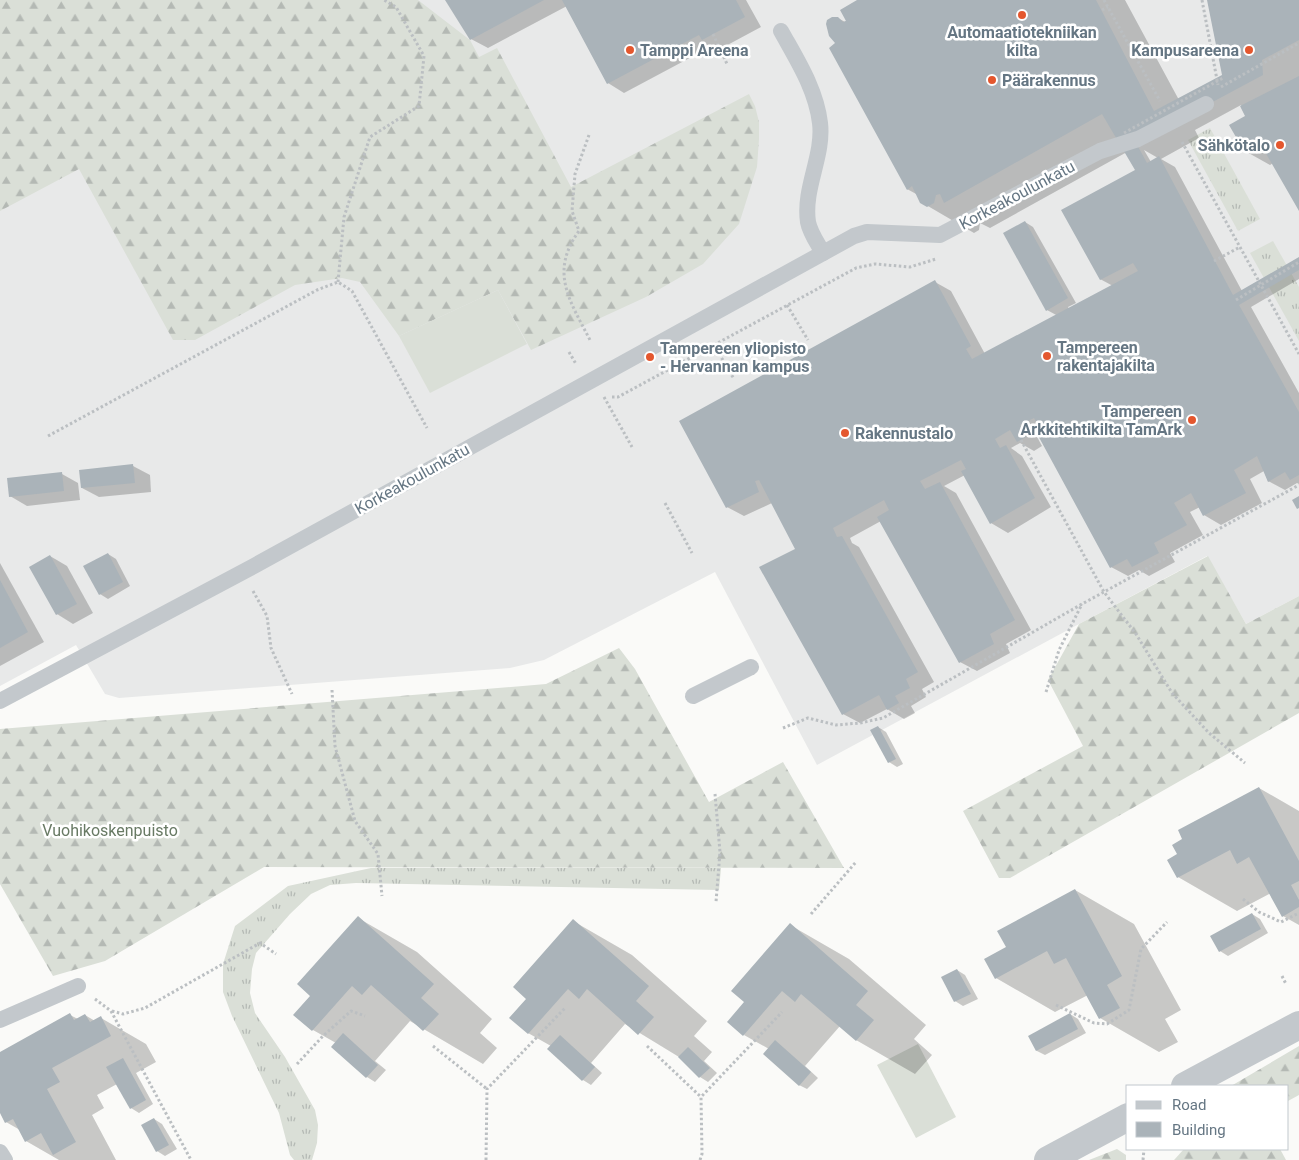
<svg xmlns="http://www.w3.org/2000/svg" width="1299" height="1160" font-family="Roboto,sans-serif">
  <defs>
    <pattern id="grass-tufts" width="24" height="20" patternUnits="userSpaceOnUse" patternTransform="scale(1.25)"><rect width="24" height="20" fill="#dadfd7"/><path d="M3 7l-1-3M5 7V3M7 7l1-3M15 17l-1-3M17 17v-4M19 17l1-3" fill="none" stroke="#b4b9b4"/></pattern>
    <pattern id="forest-firs" width="22" height="20" patternUnits="userSpaceOnUse" patternTransform="scale(1.25)"><rect width="22" height="20" fill="#dadfd7"/><path d="M5 1l3.5 6h-7zM16 11l3.5 6h-7z" fill="#b4b9b4"/></pattern>
  </defs>
  <rect width="100%" height="100%" fill="#fafaf8"/>
  <polygon fill="#e8e9e9" points="297,0 1299,0 1299,596 1246,624 1207,556 1079,624 817,765 715,572 544,660 510,668 119,698 105,694 76,645 0,686 0,158"/>
  <g fill="url(#grass-tufts)">
    <polygon points="1210,128 1260,219 1238,231 1188,140"/>
    <polygon points="1273,241 1299,287 1299,341 1250,253"/>
    <polygon points="371,868 721,868 719,890 356,883 330,885 311,894 290,914 256,953 252,969 250,993 255,1013 285,1057 315,1110 318,1125 317,1143 312,1160 294,1160 290,1155 279,1113 232,1016 223,992 223,964 235,926 288,886"/>
  </g>
  <g fill="url(#forest-firs)">
    <polygon points="0,0 418,0 470,40 479,57 497,48 571,187 749,94 755,106 759,122 759,139 757,167 739,224 703,264 646,297 531,350 498,290 399,336 360,282 342,278 295,285 195,340 173,340 79,169 0,211"/>
    <polygon points="1208,556 1246,624 1299,596 1299,713 1010,878 999,878 963,811 1083,746 1048,680 1079,624"/>
    <polygon points="619,648 635,669 709,802 783,762 844,868 264,867 105,961 53,976 0,884 0,729 546,684"/>
    <polygon points="1299,1046 1299,1095 1288,1101 1288,1086 1231,1086"/>
    <polygon points="1117,1149 1126,1155 1126,1160 1089,1160"/>
    <polygon points="1184,1149 1280,1149 1286,1160 1174,1160"/>
  </g>
  <g fill="#dadfd7">
    <polygon points="498,290 527,344 430,393 399,336"/>
    <polygon points="918,1044 956,1117 916,1138 877,1065"/>
  </g>
  <g fill="#0003" fill-rule="evenodd">
    <polygon points="447,0 746,0 761,27 720,49 714,45 624,93 608,83 567,6 488,48 471,39"/>
    <path d="M860,0H1125L1179,100L1224,76L1208,0H1299V209L1273,163L1270,165L1245,151L1247,117L1241,105L1195,130L1199,138L1161,159L1175,167L1242,291L1299,258V279L1251,307L1299,393V484L1297,483L1285,490L1268,481L1264,471L1250,479L1262,503L1221,525L1204,515L1200,507L1190,512L1203,535L1170,553L1175,562L1149,576L1139,570L1128,576L1111,567L1038,433L1036,435L1042,446L1034,451L1020,443L1011,448L1022,456L1051,507L1008,533L991,523L965,475L944,486L956,493L1031,630L1006,644L1010,653L977,671L960,662L881,521L850,538L852,543L859,547L934,682L922,689L926,697L911,706L915,713L904,719L887,709L860,723L843,714L797,549L772,503L744,516L727,507L935,282L951,291L985,354L1058,316L1047,310L1025,222L1033,227L1076,303L1068,307L1069,309L1113,286L1100,279L1137,169L1127,152L990,228L980,223L979,230L974,233L921,202L918,195L907,189L837,43L838,18L845,22ZM1144,150L1158,158L1151,162Z"/>
    <polygon points="133,466 150,475 151,492 99,497 82,488 80,471"/>
    <polygon points="62,474 78,483 80,500 27,506 10,496"/>
    <polygon points="108,554 116,559 130,586 108,599 100,594"/>
    <polygon points="50,556 67,566 93,613 73,624 57,614"/>
    <polygon points="0,563 44,642 0,666"/>
    <polygon points="878,727 886,732 903,764 897,767 889,762"/>
    <polygon points="1259,788 1299,811 1299,925 1283,916 1271,893 1237,911 1178,877 1179,854"/>
    <polygon points="1075,890 1134,924 1181,1010 1165,1019 1178,1042 1159,1052 1100,1018 1088,995 1055,1012 996,978 1007,948"/>
    <polygon points="1252,914 1260,919 1268,933 1228,956 1220,951"/>
    <polygon points="358,918 417,952 492,1019 480,1033 497,1048 483,1064 410,1021 375,1061 386,1070 375,1082 367,1077 333,1047 336,1043 313,1030 295,1014 312,996"/>
    <polygon points="573,921 632,955 707,1021 694,1036 712,1052 704,1061 717,1073 708,1082 700,1077 679,1057 625,1024 591,1063 602,1073 591,1085 583,1080 549,1049 551,1046 528,1033 528,999"/>
    <polygon points="790,925 849,959 926,1025 914,1039 932,1055 915,1074 856,1040 840,1026 805,1066 818,1078 807,1089 799,1085 769,1049 744,1035"/>
    <polygon points="957,970 965,975 978,999 963,1006 955,1001 943,978"/>
    <polygon points="1070,1014 1078,1019 1086,1033 1045,1055 1037,1051 1030,1036"/>
    <polygon points="70,1015 78,1019 85,1015 95,1021 101,1018 146,1044 156,1062 136,1073 153,1104 139,1113 131,1108 117,1084 97,1095 104,1108 92,1115 116,1160 59,1160 26,1141 20,1130 6,1122 0,1111 0,1053"/>
    <polygon points="154,1119 162,1124 177,1149 165,1156 157,1151"/>
  </g>
  <g fill="#aab3b9">
    <polygon points="445,0 544,0 470,40"/>
    <polygon points="562,0 736,0 745,17 702,40 699,35 607,84"/>
    <polygon points="857,0 1096,0 1154,111 1222,75 1207,0 1299,0 1299,40 1262,60 1263,75 1136,143 1147,163 1159,156 1233,295 1299,257 1299,270 1239,305 1299,412 1299,475 1290,480 1285,472 1268,482 1257,456 1234,470 1246,493 1203,516 1191,493 1174,503 1187,525 1154,543 1159,553 1132,567 1127,559 1110,568 1035,430 1039,427 1034,418 1020,425 1026,437 1017,442 1010,430 995,439 1000,448 1006,445 1035,498 990,524 961,471 966,469 961,460 920,481 925,489 940,482 1015,620 990,634 994,644 959,663 877,517 889,510 884,500 833,528 837,537 842,536 918,672 906,679 910,688 895,696 899,703 887,710 879,695 842,715 759,567 795,549 759,480 755,481 759,492 726,508 679,421 935,280 971,346 966,349 972,359 1138,271 1133,263 1100,280 1061,210 1135,170 1102,114 944,203 940,194 936,195 934,203 927,207 920,203 912,186 907,190 829,48 835,43 829,36 826,24 827,20 832,17 838,17 843,22 846,21 840,10"/>
    <polygon points="1299,76 1299,211 1260,143 1244,151 1229,125 1245,116 1240,106"/>
    <polygon points="1025,221 1068,298 1046,311 1003,233"/>
    <polygon points="133,464 135,483 81,488 79,470"/>
    <polygon points="62,472 64,491 9,497 7,478"/>
    <polygon points="1299,496 1299,508 1297,509 1292,500"/>
    <polygon points="108,553 123,582 99,595 83,566"/>
    <polygon points="50,555 77,604 56,615 29,567"/>
    <polygon points="0,580 28,632 0,648"/>
    <polygon points="878,726 896,759 888,763 870,730"/>
    <polygon points="1259,787 1299,861 1299,881 1291,885 1299,900 1299,907 1282,917 1249,857 1237,864 1230,850 1177,878 1167,860 1177,854 1172,845 1182,839 1178,830"/>
    <polygon points="1075,889 1122,976 1107,985 1120,1008 1099,1019 1066,958 1054,964 1047,951 995,979 984,959 1006,947 997,931"/>
    <polygon points="1252,913 1261,929 1219,952 1210,936"/>
    <polygon points="358,916 434,984 421,998 439,1014 423,1031 371,985 362,995 352,986 312,1031 293,1015 310,996 297,984"/>
    <polygon points="573,919 649,986 636,1001 654,1017 638,1035 587,989 579,999 568,989 528,1034 509,1018 526,999 513,987"/>
    <polygon points="790,923 868,991 856,1005 874,1020 856,1041 801,994 795,1002 782,991 743,1036 727,1022 744,1002 731,991"/>
    <polygon points="957,969 971,994 954,1002 941,977"/>
    <polygon points="70,1013 74,1020 85,1014 90,1022 101,1016 111,1036 52,1068 60,1082 47,1089 76,1142 53,1155 41,1133 25,1142 13,1119 5,1123 0,1113 0,1052"/>
    <polygon points="1070,1013 1078,1029 1036,1051 1028,1036"/>
    <polygon points="343,1033 378,1065 366,1078 331,1047"/>
    <polygon points="560,1035 595,1067 582,1081 547,1049"/>
    <polygon points="775,1040 811,1072 799,1086 763,1054"/>
    <polygon points="688,1047 710,1068 699,1078 678,1057"/>
    <polygon points="123,1058 146,1100 130,1109 106,1067"/>
    <polygon points="154,1118 169,1145 156,1152 141,1125"/>
  </g>
  <g fill="none" stroke-linecap="round" stroke-linejoin="round">
    <g stroke="#bbbfc2" stroke-width="3" stroke-dasharray="2.5 2.5" stroke-linecap="butt">
      <polyline points="1104,0 1160,101"/>
      <polyline points="1202,0 1218,85"/>
      <polyline points="1102,10 1108,7"/>
      <polyline points="713,34 727,64"/>
      <polyline points="1221,87 1299,43"/>
      <path d="M589,135L575,174L572,211L579,231C549,272 570,301 590,340"/>
      <polyline points="1182,142 1299,354"/>
      <polyline points="1214,261 1240,247"/>
      <polyline points="338,282 344,217 370,137 419,106 424,56 396,7 384,0"/>
      <polyline points="787,305 808,340"/>
      <polyline points="714,345 734,379"/>
      <polyline points="569,352 576,364"/>
      <polyline points="604,397 632,447"/>
      <polyline points="612,397 618,397 856,268 875,264 910,267 936,259"/>
      <polyline points="48,436 317,290 338,282 352,291 427,428"/>
      <polyline points="1021,440 1104,592 1136,634 1172,693 1209,733 1245,763"/>
      <polyline points="665,503 692,553"/>
      <polyline points="253,591 267,616 271,648 292,694"/>
      <polyline points="332,690 335,746 355,821 378,854 382,896"/>
      <polyline points="1046,692 1059,650 1082,604"/>
      <polyline points="783,728 808,718 836,725 860,723 883,718 1082,604 1299,485"/>
      <polyline points="715,794 720,852 716,902"/>
      <polyline points="1243,899 1259,912 1281,922 1299,913"/>
      <polyline points="811,914 856,862"/>
      <polyline points="1282,976 1286,984"/>
      <polyline points="95,999 111,1011 191,1160"/>
      <polyline points="1056,1005 1094,1023 1107,1024 1129,1010 1141,949 1167,922"/>
      <polyline points="112,1011 123,1014 145,1008 260,943 276,954"/>
      <polyline points="433,1046 487,1089"/>
      <polyline points="647,1046 701,1097"/>
      <polyline points="297,1064 323,1036 351,1011 365,1016"/>
      <polyline points="486,1160 487,1089 566,1007"/>
      <polyline points="700,1160 702,1154 701,1097 782,1012"/>
      <polyline points="1143,1160 1144,1149"/>
    </g>
    <g stroke="#c3c8cc" stroke-width="16">
      <path d="M781,31C797,60 816,89 820,123C824,156 803,188 808,222C810,233 818,244 823,253"/>
      <polyline points="693,696 751,667"/>
      <polyline points="0,701 254,566 854,236 867,232 940,235 1100,151 1138,139 1206,104"/>
      <polyline points="0,1020 78,986"/>
      <polyline points="0,1152 5,1160"/>
    </g>
    <g stroke="#c3c8cc" stroke-width="28">
      <polyline points="1185,1086 1299,1025"/>
      <polyline points="1048,1160 1128,1117"/>
    </g>
    <g stroke="#bbbfc2" stroke-width="3" stroke-dasharray="2.5 2.5" stroke-linecap="butt">
      <polyline points="1124,133 1223,78"/>
      <polyline points="1236,300 1299,262"/>
    </g>
  </g>
  <g fill="#e4572e" stroke="#fff" stroke-width="2">
    <circle cx="1022" cy="15" r="5"/>
    <circle cx="630" cy="50" r="5"/>
    <circle cx="1249" cy="50" r="5"/>
    <circle cx="992" cy="80" r="5"/>
    <circle cx="1280" cy="145" r="5"/>
    <circle cx="1047" cy="356" r="5"/>
    <circle cx="650" cy="357" r="5"/>
    <circle cx="1192" cy="420" r="5"/>
    <circle cx="845" cy="433" r="5"/>
  </g>
  <g text-anchor="middle" dominant-baseline="central" stroke-width="5" stroke-linejoin="round" paint-order="stroke">
    <g font-size="16" font-weight="bold" fill="#657683" stroke="#fff" text-anchor="start">
      <text x="1022" y="32" text-anchor="middle">Automaatiotekniikan<tspan x="1022" dy="18">kilta</tspan></text>
      <text x="640" y="50">Tamppi Areena</text>
      <text x="1239" y="50" text-anchor="end">Kampusareena</text>
      <text x="1002" y="80">Päärakennus</text>
      <text x="1270" y="145" text-anchor="end">Sähkötalo</text>
      <text x="1057" y="347">Tampereen<tspan x="1057" dy="18">rakentajakilta</tspan></text>
      <text x="660" y="348">Tampereen yliopisto<tspan x="660" dy="18">- Hervannan kampus</tspan></text>
      <text x="1182" y="411" text-anchor="end">Tampereen<tspan x="1182" dy="18">Arkkitehtikilta TamArk</tspan></text>
      <text x="855" y="433">Rakennustalo</text>
    </g>
    <g font-size="16" fill="#657683" stroke="#fff">
      <text transform="translate(1017 195) rotate(-28)">Korkeakoulunkatu</text>
      <text transform="translate(412 479) rotate(-29)">Korkeakoulunkatu</text>
    </g>
    <g font-size="16" fill="#687a64" stroke="#fff">
      <text x="110" y="830">Vuohikoskenpuisto</text>
    </g>
  </g>
  <rect x="1126" y="1085" width="162" height="65" fill="#ffffff" stroke="#c1c8cd"/>
  <rect x="1136" y="1101" width="25" height="8" fill="#c3c8cc" stroke="#c1c8cd"/>
  <text x="1172" y="1110" font-size="15" fill="#657683">Road</text>
  <rect x="1136" y="1122" width="25" height="15" fill="#aab3b9" stroke="#c1c8cd"/>
  <text x="1172" y="1135" font-size="15" fill="#657683">Building</text>
</svg>
